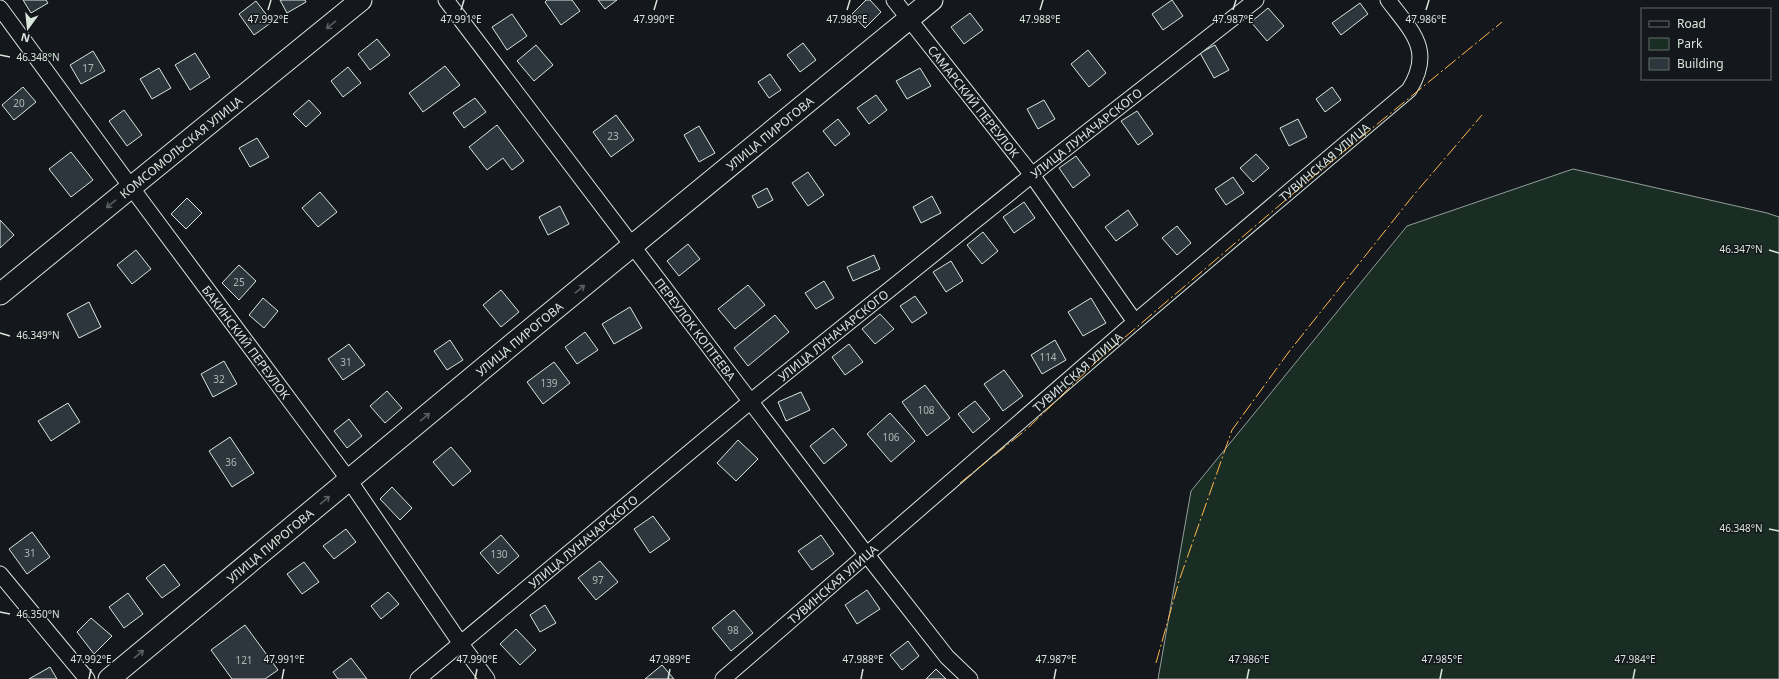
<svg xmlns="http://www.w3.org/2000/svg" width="1779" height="679" font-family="'Noto Sans',sans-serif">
  <rect width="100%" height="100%" fill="#14181c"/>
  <polygon fill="#1a2d24" stroke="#939e99" points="1573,169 1767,213 1779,217 1779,679 1158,679 1191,491 1407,226"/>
  <g fill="#2c363c" stroke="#d8e6dc">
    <polygon points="23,0 46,0 48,3 31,13"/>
    <polygon points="280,0 305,0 306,2 287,13"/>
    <polygon points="547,0 572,0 580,11 561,25 545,2"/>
    <polygon points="598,0 617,0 605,9"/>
    <polygon points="866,0 870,0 881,12 865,28 852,14"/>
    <polygon points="1172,0 1183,16 1163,30 1152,14"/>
    <polygon points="256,1 272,22 254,35 239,14"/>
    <polygon points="1360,3 1368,14 1341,35 1332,23"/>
    <polygon points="1268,8 1284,26 1267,41 1251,22"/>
    <polygon points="970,13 983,30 964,44 951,27"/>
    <polygon points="512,14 527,36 507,50 492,27"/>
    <polygon points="377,39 390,55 370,70 358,54"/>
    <polygon points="803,43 816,60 800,72 787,55"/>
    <polygon points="536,45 553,65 534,81 517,61"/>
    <polygon points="1215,45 1229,70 1214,78 1200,53"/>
    <polygon points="1088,50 1106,73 1089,87 1071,64"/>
    <polygon points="93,51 105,71 81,84 70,65"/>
    <polygon points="195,53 210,77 190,90 175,65"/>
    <polygon points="445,66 460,85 423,112 409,93"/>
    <polygon points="348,67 361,83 343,97 331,81"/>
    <polygon points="159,68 171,88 152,99 140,79"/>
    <polygon points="920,68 931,86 907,99 896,81"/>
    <polygon points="770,74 781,90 769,98 758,82"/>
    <polygon points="23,87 36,102 14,120 2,105"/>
    <polygon points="1332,87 1341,100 1325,112 1316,99"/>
    <polygon points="876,95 887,110 869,124 857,108"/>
    <polygon points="475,98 486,112 464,128 453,113"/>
    <polygon points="309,100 321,113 306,127 293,114"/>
    <polygon points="1044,100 1055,119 1038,129 1027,109"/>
    <polygon points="124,110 142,135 127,146 109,121"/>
    <polygon points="1137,111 1153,134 1138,145 1121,121"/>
    <polygon points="616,115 634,140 611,157 593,132"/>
    <polygon points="838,119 850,134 835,146 823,131"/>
    <polygon points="1298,119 1307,137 1289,146 1280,128"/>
    <polygon points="497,125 524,161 512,170 503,158 487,170 469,147"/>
    <polygon points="699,126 715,153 699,162 684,135"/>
    <polygon points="257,138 269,157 250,167 239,148"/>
    <polygon points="71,152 93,180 71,197 49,169"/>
    <polygon points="1256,154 1269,168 1253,182 1240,168"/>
    <polygon points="1076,156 1090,175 1073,188 1059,168"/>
    <polygon points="808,172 824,195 808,206 792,183"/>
    <polygon points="1233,177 1244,193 1226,205 1215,189"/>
    <polygon points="767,188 773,200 758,208 752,196"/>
    <polygon points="320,192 337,212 318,227 302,208"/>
    <polygon points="932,196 941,213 921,223 913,207"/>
    <polygon points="187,198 202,213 186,229 171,214"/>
    <polygon points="1024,202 1035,218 1014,233 1003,217"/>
    <polygon points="560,206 569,224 548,235 539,217"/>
    <polygon points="1128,210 1138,225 1116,241 1105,227"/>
    <polygon points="0,220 14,235 0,248"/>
    <polygon points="1177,226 1191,243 1177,255 1162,238"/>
    <polygon points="983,232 998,251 982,264 967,245"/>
    <polygon points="688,244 700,259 679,276 667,261"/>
    <polygon points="136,250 151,269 132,284 117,265"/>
    <polygon points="874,255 880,269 853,281 847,267"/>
    <polygon points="951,261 963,281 946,292 933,272"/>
    <polygon points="239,265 256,281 239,300 222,283"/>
    <polygon points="824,281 834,298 816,309 805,293"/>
    <polygon points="748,285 765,305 735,329 718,309"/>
    <polygon points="501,290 519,312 501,327 483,305"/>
    <polygon points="915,296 927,313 912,323 900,306"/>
    <polygon points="263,298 278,311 264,328 249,315"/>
    <polygon points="1091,298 1106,323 1083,336 1068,312"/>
    <polygon points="89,302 101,327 79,338 67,314"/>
    <polygon points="630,307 642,328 614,344 602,324"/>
    <polygon points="880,314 894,329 875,344 862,329"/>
    <polygon points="775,315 789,332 748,366 734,348"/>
    <polygon points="585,332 598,350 577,364 565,347"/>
    <polygon points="450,340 463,360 447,370 434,351"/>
    <polygon points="1055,340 1066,360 1042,374 1031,355"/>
    <polygon points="349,344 365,365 343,380 328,359"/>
    <polygon points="849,344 863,362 845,375 832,357"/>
    <polygon points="224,361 237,384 213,397 201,374"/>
    <polygon points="554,362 570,383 543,404 527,382"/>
    <polygon points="1004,370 1023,396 1003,411 984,384"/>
    <polygon points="925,385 950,418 927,436 902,402"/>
    <polygon points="387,391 402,408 385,423 370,406"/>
    <polygon points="801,392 810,410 786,421 778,402"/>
    <polygon points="975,401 990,419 973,433 958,414"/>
    <polygon points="68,403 80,422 51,441 38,421"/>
    <polygon points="890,413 915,441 891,462 867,434"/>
    <polygon points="349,419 362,436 347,448 334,431"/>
    <polygon points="833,428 847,445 824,464 810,446"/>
    <polygon points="230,437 254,473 232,487 209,451"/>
    <polygon points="738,440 758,459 736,481 717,463"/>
    <polygon points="451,447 471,471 453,486 433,462"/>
    <polygon points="392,487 412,508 400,520 380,499"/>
    <polygon points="653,516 670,539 650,553 634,529"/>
    <polygon points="346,529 356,542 334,559 323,546"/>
    <polygon points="32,532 50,557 27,574 9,549"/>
    <polygon points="501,535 519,556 498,574 480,553"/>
    <polygon points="821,535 834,554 812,570 798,551"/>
    <polygon points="600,561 618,582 596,600 578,578"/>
    <polygon points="304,562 319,582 302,594 287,574"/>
    <polygon points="164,564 180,585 162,598 146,578"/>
    <polygon points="867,590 880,609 857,624 845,605"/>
    <polygon points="388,592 399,604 381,619 371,606"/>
    <polygon points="128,593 143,614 124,628 109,607"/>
    <polygon points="545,605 556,623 540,632 530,615"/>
    <polygon points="734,610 753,633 731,651 712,628"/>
    <polygon points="91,618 112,636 94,654 77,632"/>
    <polygon points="245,625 278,670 265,679 232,679 211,650"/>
    <polygon points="516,629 536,650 520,665 500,644"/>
    <polygon points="908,641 919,656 902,670 890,655"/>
    <polygon points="351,658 367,679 338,679 333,672"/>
    <polygon points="662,665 674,679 645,679"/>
    <polygon points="50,667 57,679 29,679"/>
    <polygon points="936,669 946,679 926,679"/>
  </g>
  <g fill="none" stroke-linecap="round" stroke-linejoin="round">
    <defs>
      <g id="minor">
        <path id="s1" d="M446,0L867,555L947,657L970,679"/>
        <path id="s2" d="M894,0L1032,175L1135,322"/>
        <path id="s3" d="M0,8L131,187L349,480L461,644L487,679"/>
        <polyline points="0,574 87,679"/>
        <path id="s4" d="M418,679L751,401L1032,175L1256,0"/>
        <path id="s5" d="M723,679L1135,322L1409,90C1434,50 1412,32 1388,0"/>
      </g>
      <g id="secondary">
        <path id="s6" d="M0,294L361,0"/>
        <path id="s7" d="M109,679L532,328L932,0"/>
      </g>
    </defs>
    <use href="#minor" stroke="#d8e6dc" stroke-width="17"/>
    <use href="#secondary" stroke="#d8e6dc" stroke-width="23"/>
    <use href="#minor" stroke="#14181c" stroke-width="15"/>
    <use href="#secondary" stroke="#14181c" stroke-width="21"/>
    <g stroke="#ffb74d" stroke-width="1" stroke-dasharray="14 3 2 3" stroke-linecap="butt">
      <polyline points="960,483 1027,429 1097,361 1315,175 1502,22"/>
      <polyline points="1156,663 1179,581 1232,430 1288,353 1412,197 1482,115"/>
    </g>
  </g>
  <defs><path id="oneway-shaft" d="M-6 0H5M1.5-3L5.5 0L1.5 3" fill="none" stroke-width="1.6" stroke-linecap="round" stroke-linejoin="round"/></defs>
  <g stroke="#59605f">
    <use href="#oneway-shaft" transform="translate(331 25) rotate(141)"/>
    <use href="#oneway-shaft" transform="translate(111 204) rotate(141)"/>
    <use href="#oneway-shaft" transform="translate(580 289) rotate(-39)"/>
    <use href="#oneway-shaft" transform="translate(425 417) rotate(-40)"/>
    <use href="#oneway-shaft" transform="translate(325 500) rotate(-40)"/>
    <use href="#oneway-shaft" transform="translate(139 654) rotate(-40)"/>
  </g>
  <path fill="none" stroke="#d8e6dc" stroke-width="1.5" d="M268,10L271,0M461,10L464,0M654,10L657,0M847,10L850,0M1040,10L1043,0M1233,10L1236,0M1426,10L1429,0M0,55L10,57M1769,250L1779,253M0,333L10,336M1769,529L1779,531M0,612L10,614M89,679L91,669M282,679L284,669M475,679L477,669M668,679L670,669M861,679L863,669M1054,679L1056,669M1247,679L1249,669M1440,679L1442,669M1633,679L1635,669"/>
  <g text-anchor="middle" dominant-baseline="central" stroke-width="3" stroke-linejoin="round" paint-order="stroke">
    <g font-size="10" fill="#adbab4">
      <text x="88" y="68">17</text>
      <text x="19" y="103">20</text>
      <text x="613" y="136">23</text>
      <text x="239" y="282">25</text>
      <text x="1048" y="357">114</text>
      <text x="346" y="362">31</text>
      <text x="219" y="379">32</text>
      <text x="549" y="383">139</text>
      <text x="926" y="410">108</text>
      <text x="891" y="437">106</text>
      <text x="231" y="462">36</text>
      <text x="30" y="553">31</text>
      <text x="499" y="554">130</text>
      <text x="598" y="580">97</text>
      <text x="733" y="630">98</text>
      <text x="244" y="660">121</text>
    </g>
    <g font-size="12" fill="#d8e6dc" stroke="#14181c">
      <text stroke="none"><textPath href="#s2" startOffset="129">САМАРСКИЙ ПЕРЕУЛОК</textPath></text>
      <text stroke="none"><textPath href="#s7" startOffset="857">УЛИЦА ПИРОГОВА</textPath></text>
      <text stroke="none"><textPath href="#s4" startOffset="863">УЛИЦА ЛУНАЧАРСКОГО</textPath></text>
      <text stroke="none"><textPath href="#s6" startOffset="233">КОМСОМОЛЬСКАЯ УЛИЦА</textPath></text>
      <text stroke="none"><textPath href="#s5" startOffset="793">ТУВИНСКАЯ УЛИЦА</textPath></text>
      <text stroke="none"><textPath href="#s1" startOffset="413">ПЕРЕУЛОК КОПТЕЕВА</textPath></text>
      <text stroke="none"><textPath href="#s4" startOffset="539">УЛИЦА ЛУНАЧАРСКОГО</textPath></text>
      <text stroke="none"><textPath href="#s7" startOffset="533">УЛИЦА ПИРОГОВА</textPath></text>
      <text stroke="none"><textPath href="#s3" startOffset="415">БАКИНСКИЙ ПЕРЕУЛОК</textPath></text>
      <text stroke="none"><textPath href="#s5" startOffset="469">ТУВИНСКАЯ УЛИЦА</textPath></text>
      <text stroke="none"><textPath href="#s4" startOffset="215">УЛИЦА ЛУНАЧАРСКОГО</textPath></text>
      <text stroke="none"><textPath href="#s7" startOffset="209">УЛИЦА ПИРОГОВА</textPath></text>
      <text stroke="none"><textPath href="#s5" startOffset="145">ТУВИНСКАЯ УЛИЦА</textPath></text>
    </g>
  </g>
  <g font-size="10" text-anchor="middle" fill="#d8e6dc" stroke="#14181c" stroke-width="3" stroke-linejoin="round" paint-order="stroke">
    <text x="268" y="23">47.992°E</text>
    <text x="461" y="23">47.991°E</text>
    <text x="654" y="23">47.990°E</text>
    <text x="847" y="23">47.989°E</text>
    <text x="1040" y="23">47.988°E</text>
    <text x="1233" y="23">47.987°E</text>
    <text x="1426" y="23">47.986°E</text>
    <text x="38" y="61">46.348°N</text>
    <text x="1741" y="253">46.347°N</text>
    <text x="38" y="339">46.349°N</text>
    <text x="1741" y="532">46.348°N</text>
    <text x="38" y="618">46.350°N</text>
    <text x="91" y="663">47.992°E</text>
    <text x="284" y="663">47.991°E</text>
    <text x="477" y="663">47.990°E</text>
    <text x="670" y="663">47.989°E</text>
    <text x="863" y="663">47.988°E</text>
    <text x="1056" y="663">47.987°E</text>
    <text x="1249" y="663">47.986°E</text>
    <text x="1442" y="663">47.985°E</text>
    <text x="1635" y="663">47.984°E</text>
  </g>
  <rect x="1641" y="8" width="130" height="72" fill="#14181c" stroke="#626a69"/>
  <rect x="1649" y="21" width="20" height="6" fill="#14181c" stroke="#626a69"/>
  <text x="1677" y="28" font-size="12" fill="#d8e6dc">Road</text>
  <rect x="1649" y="38" width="20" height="12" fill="#1a2d24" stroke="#626a69"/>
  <text x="1677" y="48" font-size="12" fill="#d8e6dc">Park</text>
  <rect x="1649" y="58" width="20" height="12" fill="#2c363c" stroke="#626a69"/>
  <text x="1677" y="68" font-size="12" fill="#d8e6dc">Building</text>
  <g transform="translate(28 28) rotate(195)" stroke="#14181c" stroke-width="3" paint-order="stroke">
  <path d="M0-3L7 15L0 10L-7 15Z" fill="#d8e6dc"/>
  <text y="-6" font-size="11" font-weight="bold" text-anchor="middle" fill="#d8e6dc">N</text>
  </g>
</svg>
